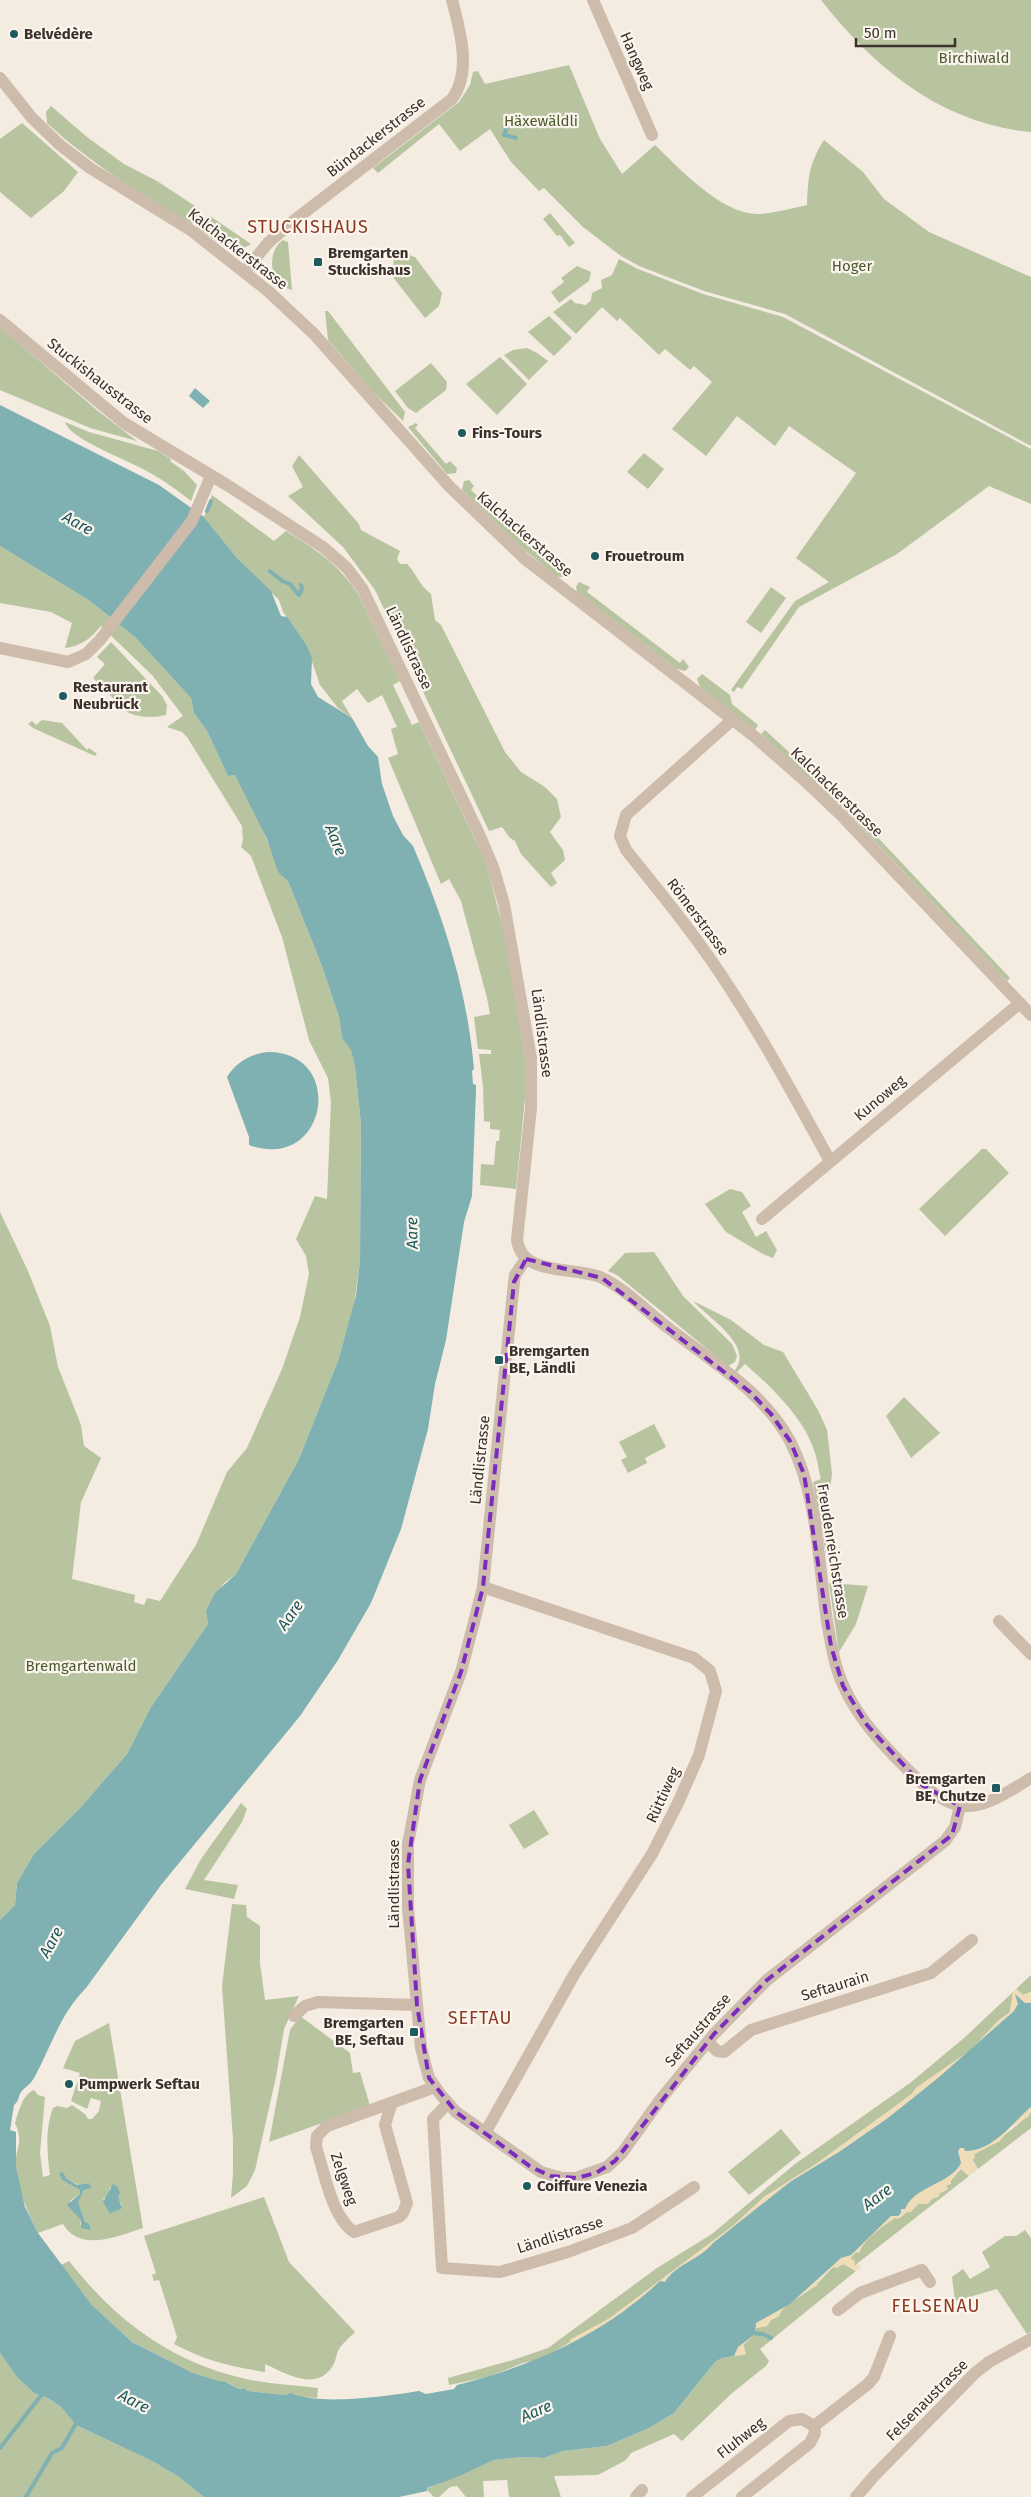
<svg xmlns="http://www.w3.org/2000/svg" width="1031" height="2497" font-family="'Fira Sans',sans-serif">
  <rect width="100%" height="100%" fill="#f4ebe1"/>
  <g fill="#b8c4a0" fill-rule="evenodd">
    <path d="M821,0H1031V132C942,124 874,68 821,0Z"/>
    <path d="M569,65L600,139L622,174L655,145C680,169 723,216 760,214C776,213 792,208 807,205C808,179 809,163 824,140L863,172L884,199L929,232L1031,277V446L785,314L704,291L639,266L621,256L583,227L544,188L539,191L511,162L490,129L460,151L439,124L378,173L373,168L459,102L470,85L473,72L478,71L485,84Z"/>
    <path d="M51,106L87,137L124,164L157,181L198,208L200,214L192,224C141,194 91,164 47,123L46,112Z"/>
    <polygon points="22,123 78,172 64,191 31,218 0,192 0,139"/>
    <polygon points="550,213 575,243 569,247 560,235 557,236 543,219"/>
    <path d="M207,216H210L251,244C232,258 214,239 197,227Z"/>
    <path d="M283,240L288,242L292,290C270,285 265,253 283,240Z"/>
    <polygon points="404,250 409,251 411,256 415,257 442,293 439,306 425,318 392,276 394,258"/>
    <polygon points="619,259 638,269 703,294 783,317 1031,449 1031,504 989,486 897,554 799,607 742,689 737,687 734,692 731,690 795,601 829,582 796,558 856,473 789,426 775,446 737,416 706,456 672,429 712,382 694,366 690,370 665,349 659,355 620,318 617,321 602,307 576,334 553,312 571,299 575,303 586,305 591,300 592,293 602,288 601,280 612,275"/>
    <polygon points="577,266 591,272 589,281 559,303 551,292 564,282 561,278"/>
    <polygon points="325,311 328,311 405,412 403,421 373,392 328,340"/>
    <polygon points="549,316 572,338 554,356 528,332"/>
    <polygon points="0,327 98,411 137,441 90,428 0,390"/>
    <polygon points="527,348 537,353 548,361 529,380 504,355 513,350"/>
    <polygon points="500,357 527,384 497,415 466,384"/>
    <polygon points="431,363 447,382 446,390 416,413 408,408 395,391"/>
    <path d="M65,422L89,432L158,451L171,459L170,461L184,471L197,485L191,501C175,488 157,476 139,467C124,459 69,438 65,422Z"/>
    <polygon points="416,423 418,425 415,428 446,464 450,461 457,468 456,473 447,474 408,427"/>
    <polygon points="644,453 664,469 648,489 627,472"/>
    <path d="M299,455L359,524L361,530L400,551L397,559L400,564H407C417,574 418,584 431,594L435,620L441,625L505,752L521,772L545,787L557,799L561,817L550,832L563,850L565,860L551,873L557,883L551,887L521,854L515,841L510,838L502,827L489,831L375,590L343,547L288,496L303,487L292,466Z"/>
    <polygon points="469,480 474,486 471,490 549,562 553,558 567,570 567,574 563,577 557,577 521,547 462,490 464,481"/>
    <path d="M212,495L274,541L286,531C314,548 338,564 357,592L400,681L393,685L412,725L419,722L486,863L503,928L525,1058V1098L516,1189L480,1185L481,1164L494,1165L496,1141H499L500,1130L490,1129V1122L484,1121L483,1086L479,1054H491V1050L478,1049L474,1017L490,1014L487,998L461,901L449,879L441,884L388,758L398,754L391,729L397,727L382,695L368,703L357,689L342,701L352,718L338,708L320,685L306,644L283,612L279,600L237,558L204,517Z"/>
    <path d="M0,546L90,601L135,637L191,698L194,713L207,731L228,776L235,775L252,806L282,874L288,881L322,966L339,1017L342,1038L351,1049L355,1067L361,1124L360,1260L354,1306L339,1358L299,1459L236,1574L224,1583L206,1611L208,1624L151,1707L127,1754L81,1807L34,1854L17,1883L15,1905L0,1920V1212L28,1271L50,1326L58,1367L81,1425L84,1446L101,1458L81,1502L72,1579L135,1595L134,1602L144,1605L147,1598L160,1601L196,1545L227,1472L247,1448L282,1369L300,1317L309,1274L306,1256L296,1239L315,1196L327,1199L331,1102L328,1078L309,1040L282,937L251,856L241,847L243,840L242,826L187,737L182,732L167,727L183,716L152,675L101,626C91,638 82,646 65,648L72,623L51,612L0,603Z"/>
    <polygon points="579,582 590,587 587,592 680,663 683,659 689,667 685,671 677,669 577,592 576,587"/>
    <polygon points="771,587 786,598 761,633 746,622"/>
    <path d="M111,642L162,696L167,705L166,715C153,718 139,718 127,712L93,678L105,664L97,657Z"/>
    <polygon points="702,674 730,695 732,704 758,725 755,730 700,687 697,679"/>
    <polygon points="42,720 62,723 87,750 89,748 97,754 95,756 33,728 28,724 32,721 36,725"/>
    <polygon points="765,730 852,810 1010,978 1007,981 848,813 761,734"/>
    <polygon points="982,1149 986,1149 1009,1173 945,1236 919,1209"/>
    <polygon points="730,1189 742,1192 751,1206 742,1212 756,1237 766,1231 777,1250 773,1258 763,1254 726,1232 705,1204"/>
    <polygon points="654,1252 683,1296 732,1344 737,1356 735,1362 728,1366 617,1275 608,1271 625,1253"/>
    <path d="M693,1301L731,1320L764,1345L783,1352L818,1410L827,1430L832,1474L827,1509L829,1555H826L813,1482L821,1479C818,1468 817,1455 812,1445C801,1415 768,1384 745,1364L737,1372L735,1370C754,1346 709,1318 693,1301Z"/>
    <polygon points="904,1397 940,1433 911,1458 886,1416"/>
    <polygon points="654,1424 666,1447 645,1458 647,1463 628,1473 621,1460 627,1457 619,1442"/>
    <polygon points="829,1583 868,1586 856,1624 839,1652"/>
    <polygon points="241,1803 247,1809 242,1822 204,1880 238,1885 234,1899 185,1889 201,1859"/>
    <polygon points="534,1810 549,1834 524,1849 509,1825"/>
    <polygon points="232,1904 246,1905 247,1917 260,1926 260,1963 265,2000 299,1996 284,2029 276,2077 255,2170 247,2186 231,2198 233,2173 233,2139 222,1986"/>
    <polygon points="1031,1975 1031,1992 1023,1995 1016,1989"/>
    <polygon points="1013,1992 1010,2012 998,2021 971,2050 916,2088 912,2094 816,2164 764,2197 734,2225 610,2318 542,2359 523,2363 488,2377 449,2385 448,2378 513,2360 548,2348 657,2268 712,2234 795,2164 910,2083 964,2038"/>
    <polygon points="300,2016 350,2053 353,2073 360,2072 370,2106 269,2142 290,2030"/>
    <path d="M109,2023L143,2228C119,2236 80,2253 63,2224L38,2233C28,2213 18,2191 16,2168C14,2147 25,2145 15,2123C19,2111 22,2095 34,2090L38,2095L45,2097L40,2153L43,2177L50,2175C47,2153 45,2129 53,2108L57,2106L67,2108L72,2105L85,2114L88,2119H92L99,2111L101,2101L91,2098L87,2109L71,2101L80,2073L63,2068L75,2041ZM66,2178L78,2185L89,2183L77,2202L85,2222L80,2225L81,2220L70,2201L80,2194V2190L62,2180ZM110,2187L122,2205L113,2213L103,2199L108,2196Z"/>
    <path d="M1031,2112V2128L978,2169L972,2159L975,2157L974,2154C990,2147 1018,2126 1031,2112Z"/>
    <polygon points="781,2129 801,2153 749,2195 728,2172"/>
    <path d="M961,2169L969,2176L854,2266L852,2264L855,2263L850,2258L856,2252L859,2253C863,2239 883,2226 895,2217L898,2219L918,2204H927L933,2198L939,2196V2193L948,2189L946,2186Z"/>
    <path d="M264,2197L289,2262L355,2332C350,2337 343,2343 339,2349C336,2354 336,2362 332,2367C315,2392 285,2373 265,2364V2372C232,2367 203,2360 174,2344L177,2337L159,2280L154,2281L152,2275L156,2273L144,2236Z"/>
    <polygon points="1025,2230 1031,2238 1031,2332 1027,2334 997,2289 955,2301 952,2277 963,2269 970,2279 990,2267 982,2252 1005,2236 1016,2236"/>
    <path d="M69,2261C114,2318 166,2359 238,2377C264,2384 291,2385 318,2388L317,2398L299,2397L291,2394L285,2395L248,2391L244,2388L239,2389L227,2382H218L193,2373L132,2342L91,2304L61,2265Z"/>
    <polygon points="843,2264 856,2271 760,2349 769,2361 766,2366 731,2394 682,2441 674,2434 631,2453 626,2460 598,2475 554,2476 561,2497 509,2497 507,2480 483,2481 484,2497 466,2497 457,2486 450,2487 439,2497 434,2497 426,2489 494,2460 522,2457 544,2458 563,2451 607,2446 649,2428 674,2413 715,2362 722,2358 746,2354 743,2344 753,2335 756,2328 767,2326 771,2320 779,2316 782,2308 814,2287 833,2267"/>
    <polygon points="0,2353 17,2377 34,2393 48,2398 61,2407 76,2425 154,2462 179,2477 204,2497 0,2497"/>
  </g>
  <g fill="#efdcb8">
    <polygon points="1016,1989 1023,1995 1031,1992 1031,2010 637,2313 542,2359 569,2343 571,2339 610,2318 734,2225 764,2197 816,2164 912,2094 916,2088 971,2050 998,2021 1010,2012 1013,1992"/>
    <path d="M1031,2097V2112L1028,2117L1010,2128L1000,2141L974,2154L975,2157L972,2160L978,2169L969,2176L961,2169L951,2179V2184L946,2186L948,2189L939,2194V2197L933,2198L927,2204H918L911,2212H907L898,2219L895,2218C882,2227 864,2239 859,2253L856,2252L850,2258L855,2261L854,2266L859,2264L861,2267L856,2271L843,2264L837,2268L833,2267L818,2281L817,2286C805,2290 784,2304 779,2316L771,2320L767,2326L756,2328L755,2334L743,2345L746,2354L722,2358L752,2320L957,2149Z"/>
  </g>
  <g fill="#7fb0b2">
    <polygon points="195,388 210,401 203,408 189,396"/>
    <path d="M0,405L159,485L204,517L237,558L271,591L281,616L287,617L306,644L312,658L311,684L318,697L352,718L368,746L378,757L382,784L393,816L403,835L413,846C444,919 467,989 474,1069L472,1071L473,1084L476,1085V1090L472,1196L464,1222L446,1340L435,1384L428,1429L401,1529L371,1603L338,1660L300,1716L161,1885L86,1988C60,2014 51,2047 34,2078C31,2084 25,2087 21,2092C18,2097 19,2101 14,2105L10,2130L16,2132V2167L25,2207L38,2233L91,2304L132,2342L193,2373L218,2381L226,2382L239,2389L244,2388L248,2391L285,2395L291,2393C318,2406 389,2396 419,2391L426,2394L454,2389L457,2385C532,2366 603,2335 660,2281L665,2282C677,2263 700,2260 713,2243L790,2182L839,2152L888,2118L938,2078L1014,2011L1018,2004L1015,1994L1025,2003H1031V2107C1011,2124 993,2151 965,2151L964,2148H960L958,2151L961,2163C950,2185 915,2185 905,2209H901V2213L898,2216H891L851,2255L841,2258L790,2304L756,2323L755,2334L738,2347L734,2356L722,2358L715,2362L674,2413L649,2428L607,2446L563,2451L544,2458L522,2457L494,2460L457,2477L427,2488V2491L399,2497H204L179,2477L154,2462L76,2425L61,2407L48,2398L34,2393L17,2377L0,2353V1920L15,1905L17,1883L34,1854L81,1807L127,1754L151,1707L208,1624L206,1611L215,1593L236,1574L299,1459L339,1358L356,1296L360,1260L361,1124L355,1067L351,1050L342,1038L339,1017L322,966L288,881L278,872L267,839L235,775L228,776L207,731L194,713L191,698L135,637L90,601L0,546Z"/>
    <path d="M269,1052C347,1053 327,1173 249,1145V1137L227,1077C236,1062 252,1053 269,1052Z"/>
    <polygon points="63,2172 66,2178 77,2185 89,2183 91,2188 84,2190 78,2202 85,2222 89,2224 91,2230 81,2228 81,2220 67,2205 80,2194 80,2190 62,2180 59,2173"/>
    <polygon points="113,2184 118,2187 120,2193 118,2197 122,2208 110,2214 103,2202"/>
  </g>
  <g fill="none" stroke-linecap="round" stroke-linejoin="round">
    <g stroke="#7fb0b2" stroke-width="4">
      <polyline points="508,124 504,135 516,138"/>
      <polyline points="207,511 211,501"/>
      <polyline points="270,571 282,581 290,584 299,595 302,589 301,585"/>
      <polyline points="752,2333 763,2334 771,2338"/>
      <polyline points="0,2448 43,2393"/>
      <polyline points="26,2497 52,2453 62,2448 78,2420"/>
    </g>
    <g stroke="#cdbbac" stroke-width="12">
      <polyline points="593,0 652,135"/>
      <path d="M245,271L268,243L292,222L452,99C472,72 460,30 452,0"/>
      <path d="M732,720L626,815L620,836L626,850C663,896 700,941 731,990C767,1045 798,1103 830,1161"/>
      <polyline points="762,1219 1020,1003"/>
      <polyline points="526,1259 515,1275 514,1282 483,1587 461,1672 420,1780 408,1844 408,1907 421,2048 429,2078 441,2095 456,2112 541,2172 562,2178 576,2178 607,2167 622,2153 660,2100 714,2034 767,1980 945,1841 955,1827 960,1806"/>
      <polyline points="483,1587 694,1658 710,1671 716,1691 699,1755 678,1803 652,1854 575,1973 485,2133"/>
      <polyline points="999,1621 1031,1654"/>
      <polyline points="294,2016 305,2006 318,2002 417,2005"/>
      <polyline points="708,2042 717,2051 724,2052 751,2030 931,1973 972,1940"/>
      <polyline points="448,2103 433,2119 442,2268 500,2272 568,2252 632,2228 694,2187"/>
      <path d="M391,2105L385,2125L407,2203L403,2213L399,2217L354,2232C332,2218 324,2171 316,2147L317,2136L327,2126L435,2087"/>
      <polyline points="838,2310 860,2293 922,2270 930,2282"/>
      <polyline points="636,2497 642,2490"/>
      <polyline points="692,2497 789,2421 802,2419 814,2426"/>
      <polyline points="742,2497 810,2443 815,2433 814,2426 868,2384 874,2377 890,2336"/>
      <polyline points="856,2497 874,2476 975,2373 989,2362 1031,2339"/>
    </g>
    <g stroke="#cdbbac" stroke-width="12">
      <polyline points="0,78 32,118 60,145 90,168 192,231 268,291 314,334 449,486 525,559 755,737 804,780 843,817 1031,1015"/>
      <path d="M0,320L124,423L227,485L323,547L347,568L362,588L480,836L493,867L504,904L531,1058V1108L517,1240C522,1277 574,1266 600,1277C623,1287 643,1308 662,1323C706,1358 763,1390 790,1441C818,1495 818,1562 827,1621C831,1643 834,1666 844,1687C858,1718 882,1744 906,1768C956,1820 974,1814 1031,1778"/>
      <polyline points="0,648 68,662 86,654 100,640 192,521 211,476"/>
    </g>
  </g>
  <path fill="none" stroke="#7b2cbf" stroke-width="4" stroke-dasharray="10 6" stroke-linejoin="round" d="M526,1259L602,1278L750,1392L771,1414L790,1441L804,1474L831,1646L843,1686L867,1725L922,1785L960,1806L952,1835L767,1980L714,2034L615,2161L596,2173L576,2178L551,2176L531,2167L456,2112L429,2078L417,2005L408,1864L420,1780L461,1672L483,1587L514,1282Z"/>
  <g fill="#1f5a5e" stroke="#fbf5ee" stroke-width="2">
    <circle cx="14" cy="34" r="5"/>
    <rect x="313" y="257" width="10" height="10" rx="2.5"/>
    <circle cx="462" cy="433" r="5"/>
    <circle cx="595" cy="556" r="5"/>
    <circle cx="63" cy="696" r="5"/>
    <rect x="494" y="1355" width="10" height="10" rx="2.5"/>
    <rect x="991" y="1783" width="10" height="10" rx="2.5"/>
    <rect x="409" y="2027" width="10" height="10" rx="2.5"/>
    <circle cx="69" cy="2084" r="5"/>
    <circle cx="527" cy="2186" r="5"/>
  </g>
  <g text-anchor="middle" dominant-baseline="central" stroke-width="4.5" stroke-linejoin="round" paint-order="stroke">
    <g font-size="15" font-weight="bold" fill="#3b302b" stroke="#fbf5ee" text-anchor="start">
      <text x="24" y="34">Belvédère</text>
      <text x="328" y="253">Bremgarten<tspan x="328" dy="17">Stuckishaus</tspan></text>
      <text x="472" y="433">Fins-Tours</text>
      <text x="605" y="556">Frouetroum</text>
      <text x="73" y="687">Restaurant<tspan x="73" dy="17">Neubrück</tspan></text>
      <text x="509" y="1351">Bremgarten<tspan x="509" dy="17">BE, Ländli</tspan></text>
      <text x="986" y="1779" text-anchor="end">Bremgarten<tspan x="986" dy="17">BE, Chutze</tspan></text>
      <text x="404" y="2023" text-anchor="end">Bremgarten<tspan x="404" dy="17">BE, Seftau</tspan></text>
      <text x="79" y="2084">Pumpwerk Seftau</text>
      <text x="537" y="2186">Coiffure Venezia</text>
    </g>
    <g font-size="15" fill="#4a5a2e" stroke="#fbf5ee">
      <text x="974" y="58">Birchiwald</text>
      <text x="541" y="121">Häxewäldli</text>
      <text x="852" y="266">Hoger</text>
      <text x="81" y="1666">Bremgartenwald</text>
    </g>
    <g font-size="15" fill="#3b302b" stroke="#fbf5ee">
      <text transform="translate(637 61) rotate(66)">Hangweg</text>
      <text transform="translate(376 137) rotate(-38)">Bündackerstrasse</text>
      <text transform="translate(238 249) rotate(38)">Kalchackerstrasse</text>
      <text transform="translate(100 381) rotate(38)">Stuckishausstrasse</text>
      <text transform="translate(525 534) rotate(41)">Kalchackerstrasse</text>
      <text transform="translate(409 648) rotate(65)">Ländlistrasse</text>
      <text transform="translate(837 792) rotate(44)">Kalchackerstrasse</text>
      <text transform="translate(698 917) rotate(53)">Römerstrasse</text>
      <text transform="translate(542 1033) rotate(83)">Ländlistrasse</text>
      <text transform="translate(880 1098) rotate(-40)">Kunoweg</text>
      <text transform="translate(480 1460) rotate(-84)">Ländlistrasse</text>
      <text transform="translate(833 1551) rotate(81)">Freudenreichstrasse</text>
      <text transform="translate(663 1795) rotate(-65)">Rüttiweg</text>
      <text transform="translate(394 1884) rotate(-90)">Ländlistrasse</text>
      <text transform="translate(835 1986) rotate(-17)">Seftaurain</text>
      <text transform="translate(698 2030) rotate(-49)">Seftaustrasse</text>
      <text transform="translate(344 2179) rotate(71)">Zelgweg</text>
      <text transform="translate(560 2235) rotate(-18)">Ländlistrasse</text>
      <text transform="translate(927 2400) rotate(-45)">Felsenaustrasse</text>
      <text transform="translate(741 2438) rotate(-38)">Fluhweg</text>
    </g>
    <g font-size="16" font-style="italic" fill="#1f5a5e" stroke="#fbf5ee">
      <text transform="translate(78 523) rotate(29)">Aare</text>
      <text transform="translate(336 840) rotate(68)">Aare</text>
      <text transform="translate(412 1233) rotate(-91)">Aare</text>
      <text transform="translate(290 1615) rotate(-55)">Aare</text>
      <text transform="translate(51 1942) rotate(-61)">Aare</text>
      <text transform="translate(877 2197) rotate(-37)">Aare</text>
      <text transform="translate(134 2401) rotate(27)">Aare</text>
      <text transform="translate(536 2411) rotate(-23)">Aare</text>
    </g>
    <g font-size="18" letter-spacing="1" fill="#8c3b22" stroke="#fbf5ee">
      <text x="308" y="227">STUCKISHAUS</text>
      <text x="480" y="2018">SEFTAU</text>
      <text x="936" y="2306">FELSENAU</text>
    </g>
  </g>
  <path d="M856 38v8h99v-8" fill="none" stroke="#3b302b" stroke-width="2.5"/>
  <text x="864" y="38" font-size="15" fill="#3b302b" stroke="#fbf5ee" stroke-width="4" paint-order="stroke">50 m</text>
</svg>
